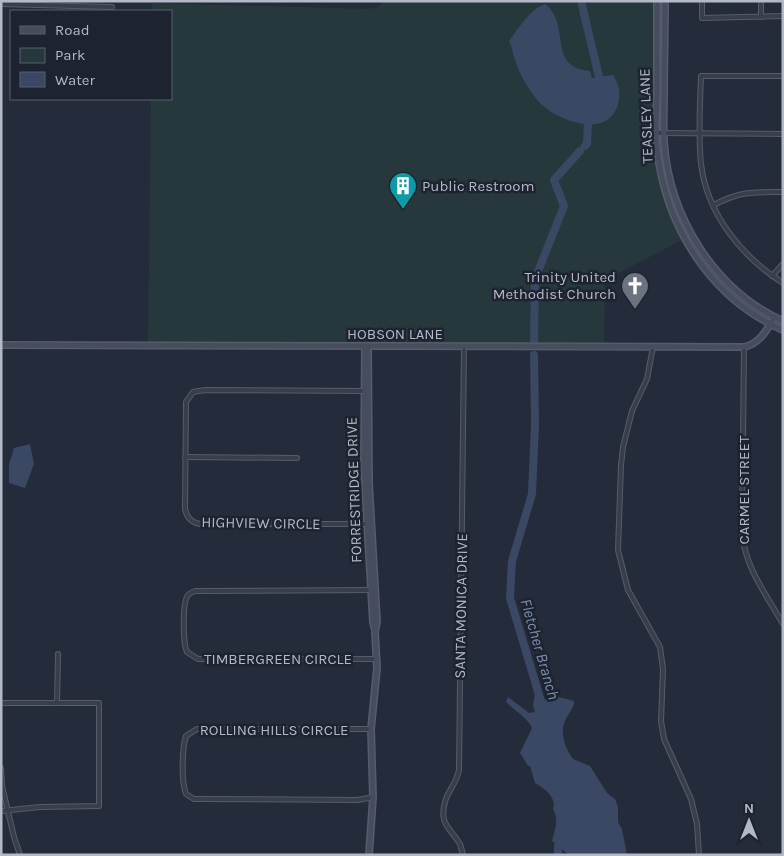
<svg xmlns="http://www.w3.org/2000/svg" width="784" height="856" font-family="Karla,sans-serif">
  <rect width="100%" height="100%" fill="#242c3b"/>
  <polygon fill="#26383c" points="384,1 656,1 657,133 661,173 684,239 605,280 604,345 148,343 151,99 171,99 171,11 152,11 152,3 368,9 379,7"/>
  <g fill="#3a4863">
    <path d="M545,4C572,25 546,67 590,71L592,78L613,75C619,85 621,92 618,104C608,140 558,121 540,103C530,92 521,77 516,63C513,56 513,48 509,41C519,28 529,10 545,4Z"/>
    <polygon points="30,444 34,464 25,488 9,483 9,464 14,448"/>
    <path d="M535,694L545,700C555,693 564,699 574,701C574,709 569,712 566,719C559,732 565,748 573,759L590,766L607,793L615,799L618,807V822L622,829L627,855H569L552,841C555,829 559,820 553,809C557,797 544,788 535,783L530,766H528L520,753L532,728C528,718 514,710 506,702L508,697L529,713L535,712L533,705Z"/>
  </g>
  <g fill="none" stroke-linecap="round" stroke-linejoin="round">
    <g stroke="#3a4863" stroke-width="8">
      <polyline points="581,1 600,81 598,87"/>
      <polyline points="585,146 587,144 588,122 590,115"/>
      <polyline points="534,341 535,279 564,206 554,180 580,151"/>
      <polyline points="534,355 535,424 532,494 512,561 510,598 542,705"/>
      <polyline points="558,855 558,846 564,838"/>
    </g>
    <defs>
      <g id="street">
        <polyline points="702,1 702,18 783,16"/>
        <polyline points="761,1 761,17"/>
        <polyline points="1,4 112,7"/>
        <path d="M783,76H701C700,105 698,135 701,164C707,214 742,257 783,283"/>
        <polyline points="657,133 783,134"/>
        <path d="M714,205C740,191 754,192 783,192"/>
        <polyline points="772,276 783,264"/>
        <polyline points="653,347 647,379 632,411 623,447 621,465 618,550 628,590 660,647 663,669 661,721 664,739 691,799 697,824 699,855"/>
        <path d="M744,347L742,534C746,569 766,594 783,624"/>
        <path d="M366,391L205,390L193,392L186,402L185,509C187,518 191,522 200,524H369"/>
        <polyline points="185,457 297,458"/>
        <path d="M372,590L195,591C192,592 190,593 188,595C182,603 183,643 187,652L198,659H377"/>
        <polyline points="1,703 99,703 99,806 40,807 1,811"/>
        <polyline points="57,703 58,654"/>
        <path d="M371,729H197L186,736C182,749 181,781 186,794L194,799H199L358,800L373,797"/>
        <polyline points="1,768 2,786 14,837 20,855"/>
        <path d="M463,855C462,851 461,847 460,844C450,827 439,825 445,802C448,790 456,785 459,770L464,347"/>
      </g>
      <g id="secondary">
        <path d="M657,1C657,33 657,64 657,96C656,114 655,132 657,149C666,227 710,298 783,330"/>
        <path d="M665,1C665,32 664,62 664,93C664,109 663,126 664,142C669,216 714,290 783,321"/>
        <path d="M1,345L744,347C759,344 767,330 774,318"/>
        <polyline points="365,346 364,466 373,623 375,630"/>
        <polyline points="368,346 369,483 377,622 375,632 377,668 371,729 373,797 369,855"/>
      </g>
    </defs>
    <use href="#street" stroke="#565c69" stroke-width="6"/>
    <use href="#secondary" stroke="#565c69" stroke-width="8"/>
    <use href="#street" stroke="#383e4b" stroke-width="4"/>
    <use href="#secondary" stroke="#464d5e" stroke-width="5"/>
  </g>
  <defs>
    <symbol id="building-pin" viewBox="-11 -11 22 30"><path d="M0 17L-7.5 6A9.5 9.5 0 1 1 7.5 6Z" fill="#0f9aa8" stroke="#1d2330"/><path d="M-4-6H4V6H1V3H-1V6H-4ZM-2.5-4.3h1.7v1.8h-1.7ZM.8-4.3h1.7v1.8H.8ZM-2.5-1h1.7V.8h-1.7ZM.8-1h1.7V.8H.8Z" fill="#fff"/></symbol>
    <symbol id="church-pin" viewBox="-11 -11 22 30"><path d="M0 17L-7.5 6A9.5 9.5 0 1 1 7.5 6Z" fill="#6b7280" stroke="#1d2330"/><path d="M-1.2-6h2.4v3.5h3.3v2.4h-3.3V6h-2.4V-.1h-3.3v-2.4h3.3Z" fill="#fff"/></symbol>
  </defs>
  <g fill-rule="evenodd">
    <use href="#building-pin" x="387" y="170" width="32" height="43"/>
    <use href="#church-pin" x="619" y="270" width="32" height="43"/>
  </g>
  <g text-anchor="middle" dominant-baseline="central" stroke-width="5" stroke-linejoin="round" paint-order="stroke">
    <g font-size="15" fill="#b3b9c7" stroke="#1d2330">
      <text transform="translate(646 116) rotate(-92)">TEASLEY LANE</text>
      <text x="395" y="334">HOBSON LANE</text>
      <text transform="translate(354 490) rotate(-92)">FORRESTRIDGE DRIVE</text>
      <text transform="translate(744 490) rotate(-90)">CARMEL STREET</text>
      <text transform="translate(261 523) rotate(1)">HIGHVIEW CIRCLE</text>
      <text transform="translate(461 606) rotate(-89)">SANTA MONICA DRIVE</text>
      <text x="278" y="659">TIMBERGREEN CIRCLE</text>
      <text x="274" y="730">ROLLING HILLS CIRCLE</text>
    </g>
    <g font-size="15" fill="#b3b9c7" stroke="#1d2330" text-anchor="start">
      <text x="422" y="186">Public Restroom</text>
      <text x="616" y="277" text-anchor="end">Trinity United<tspan x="616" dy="17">Methodist Church</tspan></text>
    </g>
    <g font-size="16" font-style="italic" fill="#7c8ead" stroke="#1d2330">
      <text transform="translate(540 649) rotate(74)">Fletcher Branch</text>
    </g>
  </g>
  <rect width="784" height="856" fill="none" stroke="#b3b9c7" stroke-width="5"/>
  <rect x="10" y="10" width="162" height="90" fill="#1d2330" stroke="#595f6c"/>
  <rect x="20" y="26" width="25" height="8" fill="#464d5e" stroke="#595f6c"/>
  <text x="55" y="35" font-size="15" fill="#b3b9c7">Road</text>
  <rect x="20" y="48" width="25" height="15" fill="#26383c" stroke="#595f6c"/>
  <text x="55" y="60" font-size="15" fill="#b3b9c7">Park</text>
  <rect x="20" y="72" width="25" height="15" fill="#3a4863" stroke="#595f6c"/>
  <text x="55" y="85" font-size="15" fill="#b3b9c7">Water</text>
  <g transform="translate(749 821)" stroke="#1d2330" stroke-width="4" paint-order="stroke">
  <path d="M0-4L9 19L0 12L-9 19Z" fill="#b3b9c7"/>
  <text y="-8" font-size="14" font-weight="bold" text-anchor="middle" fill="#b3b9c7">N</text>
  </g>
</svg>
